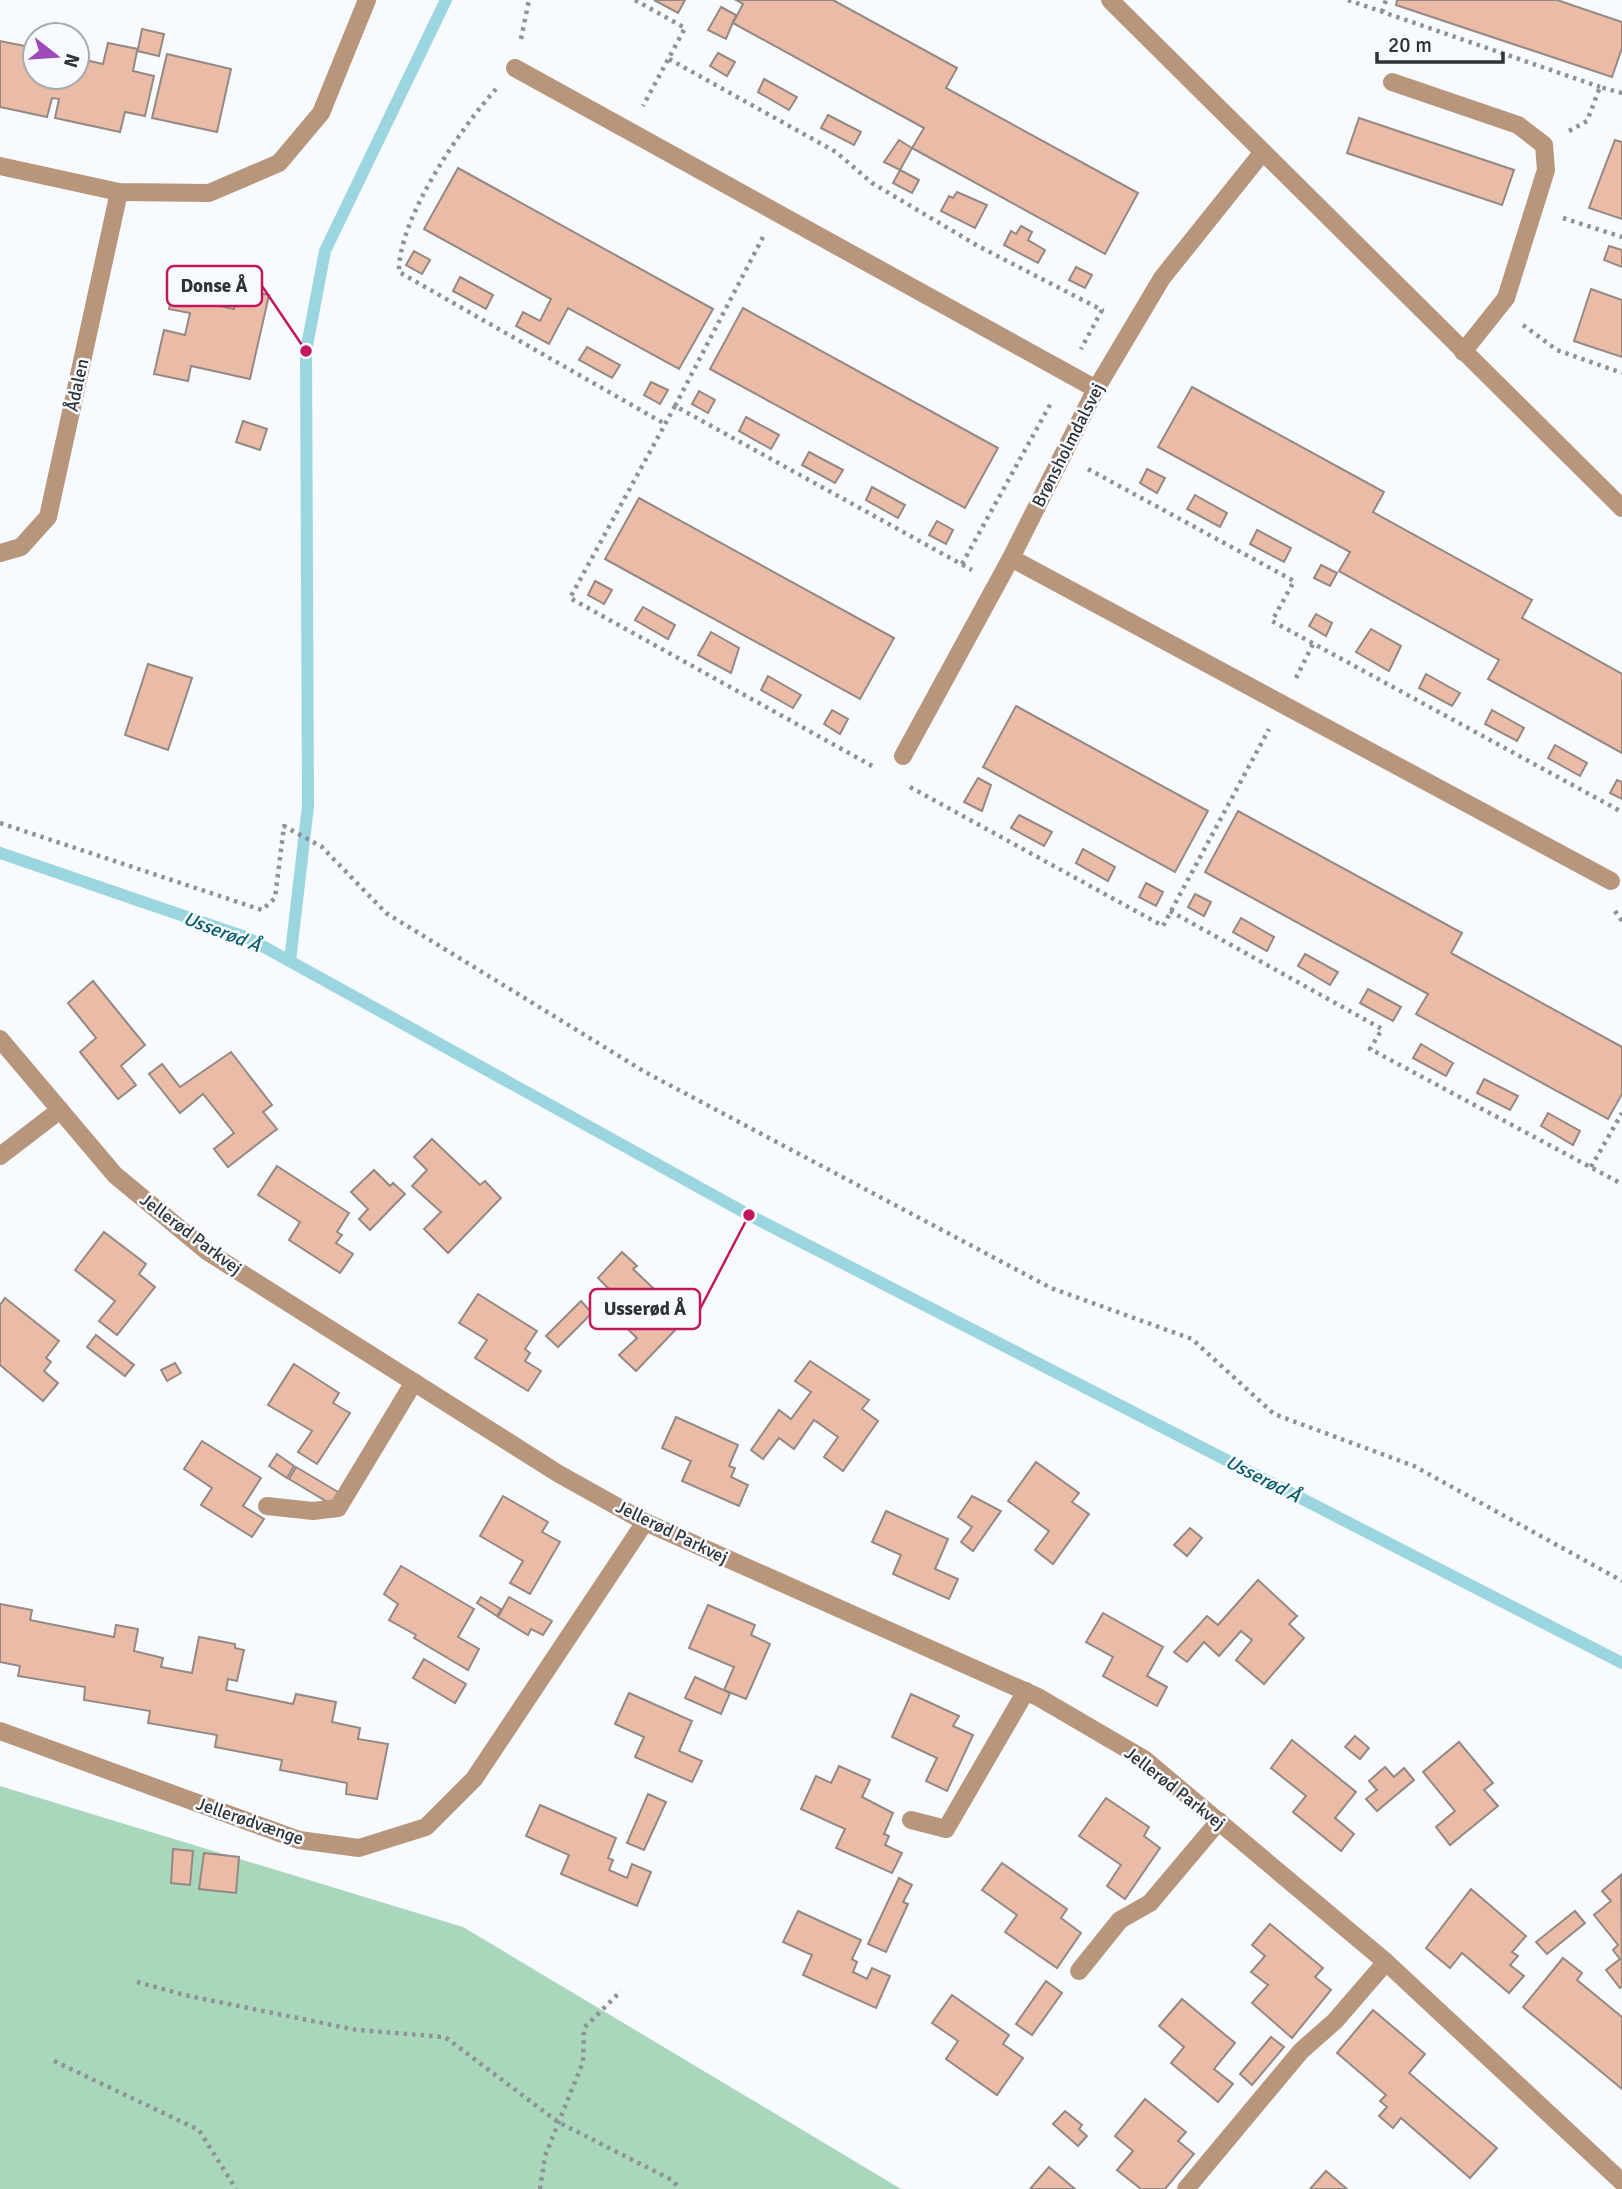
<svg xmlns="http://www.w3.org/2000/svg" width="1622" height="2189" font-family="Signika,sans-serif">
  <rect width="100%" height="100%" fill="#f7fafe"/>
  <polygon fill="#a8d7bb" points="0,1786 463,1927 901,2189 0,2189"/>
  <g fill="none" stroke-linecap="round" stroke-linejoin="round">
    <g stroke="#9ad5e0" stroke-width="12">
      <polyline points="0,853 248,938 749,1215 1622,1663"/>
      <polyline points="290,961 308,806 306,351 325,251 446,0"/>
    </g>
  </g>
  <g fill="#eabba6" stroke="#958984" stroke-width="2">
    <polygon points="654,0 685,0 678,13"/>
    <polygon points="736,0 833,0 957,68 946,88 1138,193 1105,254 912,148 924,128 733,23 743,4"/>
    <polygon points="1397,0 1557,0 1622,22 1622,48 1612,77 1396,5"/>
    <polygon points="721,7 736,15 726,39 708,30"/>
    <polygon points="142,29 164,34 159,56 137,51 133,71 154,76 145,116 125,112 120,132 55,118 59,99 52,98 47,117 0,107 0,41 35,48 35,77 77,77 77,58 103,64 108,43 138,49"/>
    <polygon points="718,53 735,62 727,76 710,66"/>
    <polygon points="167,54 231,69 217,132 152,118"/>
    <polygon points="764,79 797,97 789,110 758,92"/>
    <polygon points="828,115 861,132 854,145 821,128"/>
    <polygon points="1359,118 1514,170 1502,205 1347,153"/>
    <polygon points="899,140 912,148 900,170 884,162"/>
    <polygon points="1615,140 1622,142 1622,219 1589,208"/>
    <polygon points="458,168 713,309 679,369 568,308 549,344 516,326 523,312 540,321 551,299 424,229"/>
    <polygon points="900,170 919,180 912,193 893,183"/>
    <polygon points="957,192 987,205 975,228 941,211 949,196 953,198"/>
    <polygon points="1021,226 1032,232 1028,240 1045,250 1038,263 1004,245 1011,231 1016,234"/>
    <polygon points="1609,246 1622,250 1622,267 1604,260"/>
    <polygon points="414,251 430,260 422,274 406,265"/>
    <polygon points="1076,267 1092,275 1085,288 1069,280"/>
    <polygon points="177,275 205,281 201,302 234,309 238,288 269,295 250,379 191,366 188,381 154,374 164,330 185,335 190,313 169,309"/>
    <polygon points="460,277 493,295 486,309 453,291"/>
    <polygon points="1591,289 1622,300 1622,357 1574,341"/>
    <polygon points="743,308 998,448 965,508 710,369"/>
    <polygon points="587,347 620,365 612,378 579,360"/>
    <polygon points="651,382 668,390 660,404 644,395"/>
    <polygon points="1192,387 1384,492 1373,512 1532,600 1522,618 1622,674 1622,753 1488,679 1499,660 1339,571 1350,552 1158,447"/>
    <polygon points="699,391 715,400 708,413 692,404"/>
    <polygon points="746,417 779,435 771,449 739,431"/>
    <polygon points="243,421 267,429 260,450 236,442"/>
    <polygon points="809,452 843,470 835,483 802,465"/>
    <polygon points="1147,469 1165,478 1157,493 1140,483"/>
    <polygon points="872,487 905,505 898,518 866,500"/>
    <polygon points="1195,495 1227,513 1220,527 1187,509"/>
    <polygon points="639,498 894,638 860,699 605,559"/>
    <polygon points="937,521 953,530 946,544 929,535"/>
    <polygon points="1257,530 1291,548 1284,562 1250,544"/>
    <polygon points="1321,565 1337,573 1330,586 1314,578"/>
    <polygon points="595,581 612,590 604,604 588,595"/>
    <polygon points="643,607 675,625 668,639 635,620"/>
    <polygon points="1316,614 1332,623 1326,636 1309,626"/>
    <polygon points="1371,629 1401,646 1389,671 1356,652"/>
    <polygon points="711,632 739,648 731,673 698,655"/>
    <polygon points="148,664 192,678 168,750 125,735"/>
    <polygon points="1426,674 1460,693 1452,706 1419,688"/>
    <polygon points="768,676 801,695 793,708 761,690"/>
    <polygon points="1016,706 1208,811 1175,872 983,767"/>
    <polygon points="832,710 848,719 840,734 824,724"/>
    <polygon points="1492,710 1524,728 1517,741 1485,724"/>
    <polygon points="1555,745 1587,763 1580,776 1548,758"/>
    <polygon points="978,778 991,785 982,811 964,802"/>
    <polygon points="1617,780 1622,782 1622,799 1610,793"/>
    <polygon points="1238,811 1462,933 1451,953 1622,1047 1622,1094 1608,1119 1416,1014 1428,994 1205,872"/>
    <polygon points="1019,815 1052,832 1044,846 1011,828"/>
    <polygon points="1083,849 1115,867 1108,881 1076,863"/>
    <polygon points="1146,883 1163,892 1156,906 1139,897"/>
    <polygon points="1195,894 1211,902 1204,916 1188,907"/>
    <polygon points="1241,918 1274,937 1267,951 1233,932"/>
    <polygon points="1305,954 1338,972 1330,985 1298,966"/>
    <polygon points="93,981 145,1045 121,1066 136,1085 118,1099 80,1052 96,1038 68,1003"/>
    <polygon points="1368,989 1401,1007 1393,1021 1360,1003"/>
    <polygon points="1421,1044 1453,1063 1446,1076 1413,1058"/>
    <polygon points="231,1052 272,1105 263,1112 277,1129 228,1167 214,1149 234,1133 203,1094 180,1113 149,1074 162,1064 180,1087"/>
    <polygon points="1484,1079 1518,1096 1510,1110 1477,1093"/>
    <polygon points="1548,1113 1580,1131 1573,1145 1541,1126"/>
    <polygon points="432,1139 480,1185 485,1181 501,1198 448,1253 424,1229 441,1212 412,1186 427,1170 414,1157"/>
    <polygon points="277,1166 349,1213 337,1232 342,1235 336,1243 353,1254 340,1273 289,1240 300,1222 258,1195"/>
    <polygon points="374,1170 390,1186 393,1183 405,1194 370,1230 359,1219 368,1209 351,1192"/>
    <polygon points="104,1232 146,1264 139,1274 155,1287 117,1335 99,1321 115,1301 75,1270"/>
    <polygon points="622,1252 637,1266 633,1269 671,1305 662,1313 678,1327 636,1371 619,1355 637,1338 600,1303 611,1291 598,1278"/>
    <polygon points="478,1294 537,1331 525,1349 530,1353 525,1361 541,1371 528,1391 475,1358 487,1340 459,1323"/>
    <polygon points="5,1298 59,1341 46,1358 51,1362 44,1371 58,1383 43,1401 0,1365 0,1305"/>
    <polygon points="581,1301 592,1313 558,1347 546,1336"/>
    <polygon points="96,1335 134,1365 125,1376 87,1347"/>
    <polygon points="810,1361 869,1400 862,1409 878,1421 843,1471 824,1457 838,1437 814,1420 794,1449 779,1438 763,1459 751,1450 779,1410 791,1419 811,1392 795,1381"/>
    <polygon points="175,1363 181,1373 167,1381 161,1370"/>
    <polygon points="294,1364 339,1393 333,1403 350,1413 317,1464 298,1452 312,1431 268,1405"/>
    <polygon points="676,1417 738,1445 729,1466 735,1468 731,1477 748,1485 739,1506 682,1481 691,1461 662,1448"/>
    <polygon points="202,1441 261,1478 243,1506 264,1519 252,1537 201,1505 212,1488 184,1469"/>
    <polygon points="277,1454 294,1466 287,1478 269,1466"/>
    <polygon points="1036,1462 1079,1493 1072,1502 1089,1514 1053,1564 1035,1550 1049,1531 1008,1501"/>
    <polygon points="296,1467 338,1492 331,1504 289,1479"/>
    <polygon points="503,1496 548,1522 542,1532 560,1542 530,1594 510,1583 523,1561 480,1536"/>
    <polygon points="972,1496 1001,1511 973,1551 961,1542 972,1527 958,1517"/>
    <polygon points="886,1511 948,1539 935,1569 958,1579 949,1599 893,1574 901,1555 872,1542"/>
    <polygon points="1190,1528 1202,1538 1187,1556 1174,1545"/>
    <polygon points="401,1566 474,1609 458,1637 479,1649 468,1670 414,1638 416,1635 389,1620 398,1604 384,1594"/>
    <polygon points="1258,1580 1297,1616 1289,1624 1304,1638 1264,1684 1236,1660 1252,1640 1241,1631 1219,1656 1204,1642 1187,1662 1174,1652 1207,1616 1218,1625"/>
    <polygon points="481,1597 501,1609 497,1616 477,1603"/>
    <polygon points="509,1597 552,1621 543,1635 531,1629 528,1635 498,1617"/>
    <polygon points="0,1604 32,1610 30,1620 114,1637 116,1625 138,1629 134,1651 163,1658 161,1667 192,1673 199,1637 235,1644 235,1648 244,1650 237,1681 228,1679 226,1690 293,1704 296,1694 336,1702 332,1722 360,1728 358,1739 388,1744 377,1799 346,1794 347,1783 280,1770 282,1760 215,1747 217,1735 148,1723 150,1711 84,1700 85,1687 18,1676 20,1666 0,1662"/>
    <polygon points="708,1605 755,1625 751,1635 770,1644 746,1699 724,1690 734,1667 689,1648"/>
    <polygon points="1103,1613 1163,1647 1147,1676 1167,1687 1157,1706 1103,1676 1113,1657 1086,1642"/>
    <polygon points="424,1659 466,1684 455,1703 413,1678"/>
    <polygon points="695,1677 730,1693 721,1714 685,1698"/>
    <polygon points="629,1693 692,1721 679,1751 702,1761 692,1782 635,1757 644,1737 615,1724"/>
    <polygon points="911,1694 959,1716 953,1726 973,1735 947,1791 926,1781 937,1758 892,1737"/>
    <polygon points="1355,1736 1369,1748 1360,1759 1345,1747"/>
    <polygon points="1292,1740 1356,1792 1335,1818 1354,1834 1341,1851 1293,1812 1306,1796 1271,1768"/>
    <polygon points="1459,1742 1493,1783 1484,1790 1498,1806 1450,1845 1436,1827 1455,1811 1423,1772"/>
    <polygon points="839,1766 870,1780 862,1797 893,1813 884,1834 889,1836 885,1845 902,1853 892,1873 836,1848 845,1829 801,1809 816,1776 831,1783"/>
    <polygon points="1385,1767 1394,1777 1404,1768 1414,1780 1377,1811 1366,1799 1377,1790 1369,1781"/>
    <polygon points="648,1794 666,1802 644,1850 627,1843"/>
    <polygon points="1106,1798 1149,1827 1144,1836 1160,1848 1125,1899 1107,1886 1121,1865 1079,1836"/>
    <polygon points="540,1805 616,1838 608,1858 613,1860 609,1870 627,1878 632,1864 651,1872 637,1906 561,1874 569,1855 526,1836"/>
    <polygon points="173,1849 193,1851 190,1885 171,1883"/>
    <polygon points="204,1853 239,1857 236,1893 199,1889"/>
    <polygon points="1002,1863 1067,1909 1061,1918 1081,1933 1057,1968 1005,1932 1017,1915 982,1890"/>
    <polygon points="1621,1875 1622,1986 1620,1988 1606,1970 1620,1959 1613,1950 1618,1945 1594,1915 1611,1901 1602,1891"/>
    <polygon points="899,1878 912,1885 903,1902 908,1904 886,1952 868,1944"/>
    <polygon points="1471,1889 1526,1936 1512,1952 1518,1956 1510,1965 1524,1976 1509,1993 1462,1953 1450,1968 1426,1948"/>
    <polygon points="798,1911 861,1940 852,1959 857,1962 853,1972 867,1979 872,1968 890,1976 876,2008 803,1975 812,1955 783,1942"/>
    <polygon points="1575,1911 1585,1923 1547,1954 1536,1942"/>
    <polygon points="1270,1924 1323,1968 1315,1977 1331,1990 1292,2038 1252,2003 1268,1985 1251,1972 1265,1956 1252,1945"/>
    <polygon points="1563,1958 1582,1973 1577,1980 1622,2017 1622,2089 1523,2007"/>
    <polygon points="1046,1981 1062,1993 1032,2035 1016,2024"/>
    <polygon points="952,1995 1009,2035 1003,2044 1023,2058 997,2095 946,2059 958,2041 932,2023"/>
    <polygon points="1182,1999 1235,2043 1214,2069 1233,2084 1218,2102 1171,2063 1184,2047 1159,2026"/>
    <polygon points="1373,2010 1425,2054 1409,2073 1497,2148 1470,2178 1401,2118 1393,2128 1379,2116 1387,2107 1380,2101 1386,2095 1337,2053"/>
    <polygon points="1271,2037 1284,2047 1252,2085 1240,2074"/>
    <polygon points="1145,2099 1186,2132 1178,2141 1194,2154 1165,2189 1141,2189 1117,2170 1133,2151 1115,2136"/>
    <polygon points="1065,2111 1082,2125 1079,2129 1087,2136 1078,2146 1053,2124"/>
    <polygon points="1049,2167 1075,2189 1030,2189"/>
    <polygon points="1326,2171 1347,2189 1310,2189"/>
  </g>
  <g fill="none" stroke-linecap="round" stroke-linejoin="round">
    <g stroke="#8f9296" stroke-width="4.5" stroke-dasharray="3.5 5" stroke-linecap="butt">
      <polyline points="635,0 685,28 643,106"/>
      <polyline points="1348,0 1600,87"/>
      <polyline points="1382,12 1386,0"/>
      <polyline points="521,39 529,0"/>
      <polyline points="669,59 836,152 872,183 978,246 1102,310 1081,349"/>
      <path d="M496,89C460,129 398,219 399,272L665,424"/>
      <polyline points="1569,131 1587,121 1600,87 1622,93"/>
      <polyline points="1563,218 1622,237"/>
      <polyline points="763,237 675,406 972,570"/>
      <polyline points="1523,325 1557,350 1622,373"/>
      <polyline points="675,406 570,598 874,767"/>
      <polyline points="1088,469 1294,581 1272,621 1622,812"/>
      <polyline points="962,564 1051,403"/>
      <polyline points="1296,678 1313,644"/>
      <polyline points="910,787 1163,926 1269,729"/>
      <polyline points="0,823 262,910 275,898 284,826 322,847 386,913 645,1072 1051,1288 1192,1339 1274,1414 1414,1466 1622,1581"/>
      <polyline points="1170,911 1382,1029 1370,1049 1622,1184"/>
      <polyline points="1615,911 1622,921"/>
      <polyline points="1591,1167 1622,1113"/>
      <polyline points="137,1982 189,1996 357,2030 445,2037 558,2122 672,2180 680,2189"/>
      <polyline points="54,2061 199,2130 236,2189"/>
      <polyline points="540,2189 545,2156 583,2062 584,2028 621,1991"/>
    </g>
    <g stroke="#b8967c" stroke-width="18">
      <polyline points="515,68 1096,389"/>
      <polyline points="1392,82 1518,125 1544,145 1546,170 1506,298 1463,352"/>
      <polyline points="1011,558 1611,881"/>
      <polyline points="0,1156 60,1110"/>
      <polyline points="267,1506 313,1511 338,1508 414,1382"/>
      <polyline points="911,1820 946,1829 1026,1691"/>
      <polyline points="1079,1971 1120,1920 1150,1903 1219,1821"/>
    </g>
    <g stroke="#b8967c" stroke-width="18">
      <polyline points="1110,0 1622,508"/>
      <polyline points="0,166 119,192 209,193 279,163 321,113 367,0"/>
      <polyline points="0,553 21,547 48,517 119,192"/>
      <polyline points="903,756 1011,558 1096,389 1162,278 1262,153"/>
      <polyline points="0,1039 115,1175 208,1252 559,1474 645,1522 1038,1697 1144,1759 1386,1962 1622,2182"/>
      <polyline points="0,1731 299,1840 359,1848 426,1827 474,1779 645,1522"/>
      <polyline points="1186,2189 1301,2051 1335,2021 1386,1962"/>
    </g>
  </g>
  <g text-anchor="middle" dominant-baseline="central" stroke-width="5" stroke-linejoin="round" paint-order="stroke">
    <g font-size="18" fill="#2f3236" stroke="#f7fafe">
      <text transform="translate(77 385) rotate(-78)">Ådalen</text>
      <text transform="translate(1068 445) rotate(-63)">Brønsholmdalsvej</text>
      <text transform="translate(191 1234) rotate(37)">Jellerød Parkvej</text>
      <text transform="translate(672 1532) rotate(26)">Jellerød Parkvej</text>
      <text transform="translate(1175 1788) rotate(38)">Jellerød Parkvej</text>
      <text transform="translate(250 1821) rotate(19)">Jellerødvænge</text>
    </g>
    <g font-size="19" font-style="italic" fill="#055c68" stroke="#f7fafe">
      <text transform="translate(222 932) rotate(21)">Usserød Å</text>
      <text transform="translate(1263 1479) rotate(27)">Usserød Å</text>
    </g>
  </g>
  <path fill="none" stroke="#c2185b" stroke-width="2.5" d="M306 351L262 286M749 1215L700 1309"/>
  <g fill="#c2185b" stroke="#f7fafe" stroke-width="2.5">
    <circle cx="306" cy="351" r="7"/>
    <circle cx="749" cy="1215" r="7"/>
  </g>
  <g fill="#f7fafe" stroke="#c2185b" stroke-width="2.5">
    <rect x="167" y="266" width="95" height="40" rx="7"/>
    <rect x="590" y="1289" width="110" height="40" rx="7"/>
  </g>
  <g font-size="19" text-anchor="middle" font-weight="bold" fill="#2f3236">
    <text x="214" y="292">Donse Å</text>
    <text x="645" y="1315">Usserød Å</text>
  </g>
  <g transform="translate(56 56) rotate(107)"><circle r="33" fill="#f7fafe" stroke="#a7aaae" stroke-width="2"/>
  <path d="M0-5L12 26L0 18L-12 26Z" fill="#9f4cbb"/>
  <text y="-10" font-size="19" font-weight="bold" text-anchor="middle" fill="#2f3236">N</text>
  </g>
  <path d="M1377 52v10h126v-10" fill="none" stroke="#2f3236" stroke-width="3.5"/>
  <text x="1388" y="52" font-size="21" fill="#2f3236" stroke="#f7fafe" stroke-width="5" paint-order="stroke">20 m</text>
</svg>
